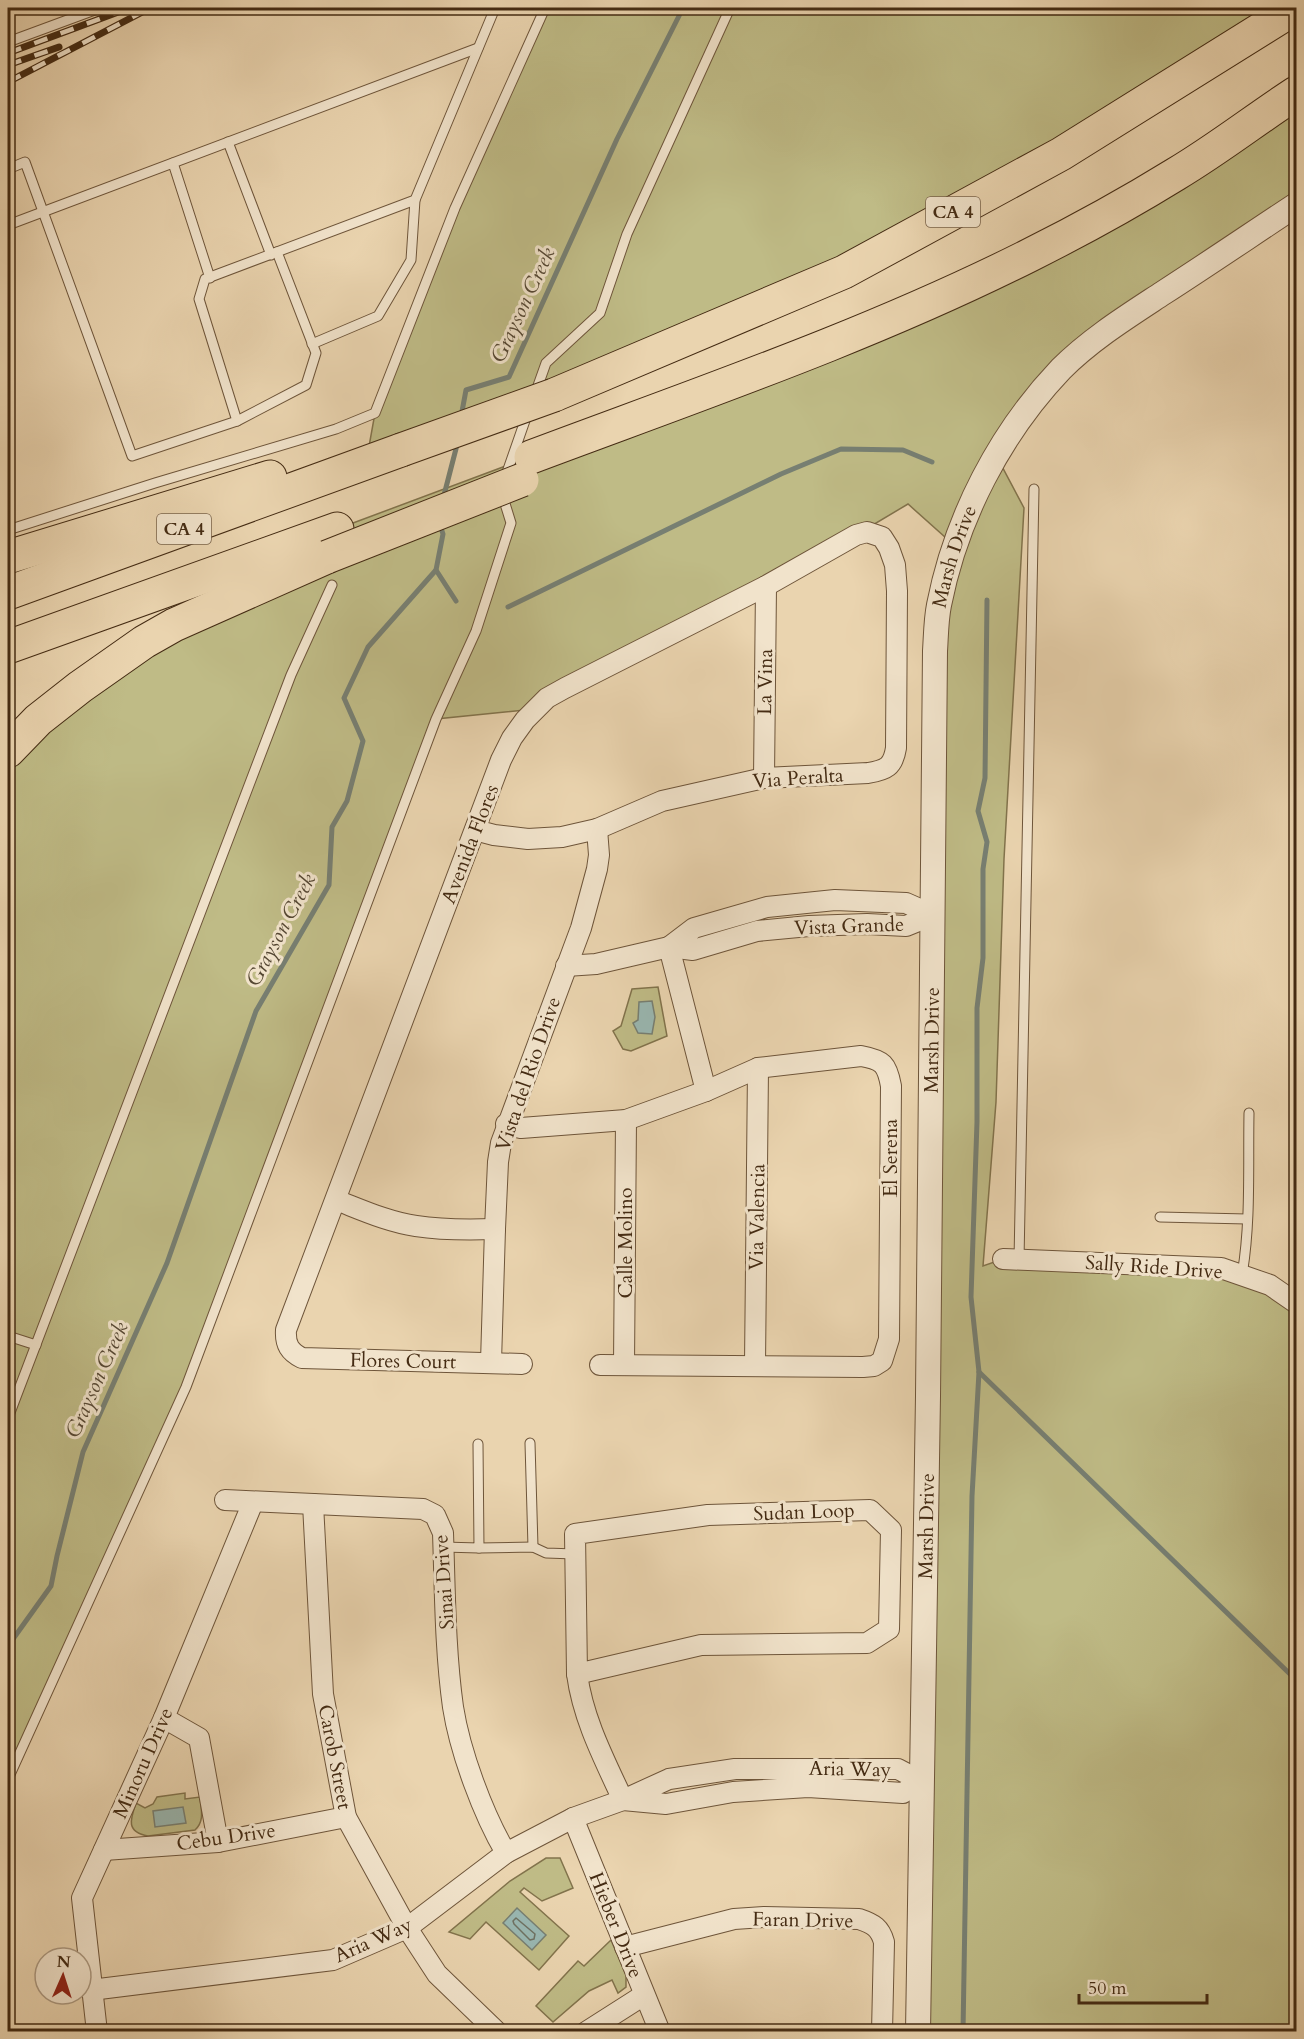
<svg xmlns="http://www.w3.org/2000/svg" width="1304" height="2039" font-family="Cardo,serif">
  <rect width="100%" height="100%" fill="#ead4af"/>
  <filter id="stains"><feTurbulence type="fractalNoise" baseFrequency=".00333" numOctaves="4"/><feColorMatrix values="0 0 0 0 .2 0 0 0 0 .09 0 0 0 0 .02 0 0 0 .5 -.17"/></filter>
  <radialGradient id="worn" r=".72"><stop offset=".6" stop-color="#630" stop-opacity="0"/><stop offset="1" stop-color="#630" stop-opacity=".3"/></radialGradient>
  <g fill="#bfbb86" stroke="#82734c" stroke-width="1.5">
    <polygon points="545,8 1295,8 844,272 366,463 375,413 455,208"/>
    <polygon points="1296,93 1296,205 1108,329 996,455 1024,508 1004,859 996,1102 983,1266 1003,1259 1221,1268 1296,1303 1296,2031 919,2031 935,651 955,546 908,504 856,535 535,709 436,719 186,1387 8,1779 8,751 337,529 840,341"/>
    <polygon points="658,987 667,1036 631,1051 623,1049 613,1031 621,1026 632,989"/>
    <path d="M185,1793V1799L200,1797C201,1809 205,1821 195,1830L148,1836C126,1832 130,1820 136,1803L145,1808L153,1804L157,1797Z"/>
    <polygon points="546,1858 560,1858 573,1888 542,1901 524,1888 520,1892 569,1936 539,1970 486,1922 470,1939 449,1932 510,1881"/>
    <polygon points="611,1940 626,1975 626,1987 618,1993 612,1980 589,1991 553,2022 536,2006 578,1961 584,1966"/>
  </g>
  <g fill="#99b7b1" stroke="#777f72" stroke-width="1.5">
    <polygon points="652,1001 655,1017 652,1034 638,1033 633,1023 638,1020 639,1002"/>
    <polygon points="183,1807 186,1823 155,1827 153,1811"/>
    <polygon points="517,1908 546,1935 532,1950 503,1923"/>
  </g>
  <g fill="none" stroke-linecap="round" stroke-linejoin="round">
    <polygon stroke="#6e7162" stroke-width="1.5" points="516,1918 535,1934 534,1939 530,1940 514,1924 513,1921"/>
    <g stroke="#777f72" stroke-width="5">
      <polyline points="461,417 466,390 509,377 617,139 683,8"/>
      <polyline points="443,499 458,441"/>
      <polyline points="436,570 456,601"/>
      <polyline points="508,607 781,474 841,449 903,450 932,462"/>
      <polyline points="979,1372 1292,1676 1296,1716"/>
      <polyline points="8,1646 51,1586 57,1556 83,1452 167,1263 256,1011 329,885 332,827 347,801 363,741 344,698 368,647 436,570 443,534 440,525"/>
      <polyline points="963,2032 972,1496 979,1372 971,1297 977,1122 977,1008 983,958 983,869 987,842 978,811 985,778 987,600"/>
    </g>
    <defs>
      <g id="service">
        <polyline points="8,42 100,8"/>
        <polyline points="228,142 271,255"/>
        <polyline points="173,163 210,278"/>
        <polyline points="8,169 25,162 132,456 237,421 199,299 205,279 415,200 495,8"/>
        <polyline points="8,225 478,48"/>
        <polyline points="312,344 378,316 411,260 415,200"/>
        <polyline points="535,394 546,363 600,313 627,234 730,8"/>
        <polyline points="237,421 306,385 316,353 277,252"/>
        <polyline points="505,478 528,412"/>
        <polyline points="8,530 155,483 336,429 375,413 455,208 545,8"/>
        <polyline points="1160,1217 1247,1219"/>
        <polyline points="1019,1260 1034,489"/>
        <path d="M1242,1275C1251,1222 1248,1167 1249,1113"/>
        <polyline points="8,1336 36,1345"/>
        <polyline points="8,1418 291,675 332,585"/>
        <polyline points="530,1443 533,1547"/>
        <polyline points="443,1547 479,1548 478,1444"/>
        <polyline points="479,1548 533,1547 546,1553 575,1554"/>
        <polyline points="8,1779 186,1387 436,719 476,631 511,523 502,494"/>
      </g>
      <g id="minor">
        <polyline points="764,778 766,586"/>
        <path d="M475,830L494,835L528,839L562,837L597,829L662,801L764,778L868,773C886,770 893,767 896,748L897,591L895,565L889,548L882,537L867,532L856,535L766,586L565,688L547,698L525,720L512,738L501,760L286,1330C285,1345 290,1352 302,1358L522,1364"/>
        <polygon points="835,900 906,903 933,915 906,926 867,924 809,926 757,931 693,950 669,947 694,928 767,907"/>
        <polyline points="566,966 596,964 669,947 706,1091"/>
        <path d="M506,1124L521,1128L626,1120L706,1091L758,1068L861,1056C883,1060 887,1064 891,1086L889,1339L882,1361L874,1366L863,1367L600,1365"/>
        <path d="M336,1200C362,1210 388,1222 416,1226C442,1230 468,1230 495,1229"/>
        <polyline points="1003,1259 1221,1268 1270,1285 1296,1303"/>
        <polyline points="491,1362 495,1229 498,1162 501,1143 581,928 597,869 599,855 597,829"/>
        <polyline points="624,1365 626,1120"/>
        <polyline points="755,1365 758,1068"/>
        <path d="M225,1500L423,1509L435,1515L443,1533C445,1590 445,1650 453,1707C460,1752 483,1814 506,1853"/>
        <polyline points="313,1504 323,1694 346,1817 407,1928 437,1974 497,2032"/>
        <polygon points="870,1510 891,1530 889,1629 867,1643 701,1645 577,1674 575,1534 708,1515"/>
        <polyline points="164,1718 199,1738 218,1842"/>
        <polygon points="735,1769 898,1769 921,1781 903,1793 808,1787 733,1792 666,1804 623,1800 669,1779"/>
        <polyline points="573,1818 660,2032"/>
        <polyline points="104,1850 218,1842 346,1817"/>
        <path d="M625,1947L734,1919L764,1917L859,1919C874,1924 880,1928 884,1942L882,2032"/>
        <path d="M91,1990L333,1960L407,1928L506,1853L573,1818L623,1800C604,1759 583,1719 577,1674"/>
        <polyline points="97,2032 82,1898 164,1718 253,1502"/>
        <polyline points="586,2032 644,1995"/>
      </g>
      <g id="tertiary">
        <path id="s1" d="M918,2032L928,1396L935,651C936,636 936,620 939,605C956,518 1000,433 1061,369C1091,339 1128,316 1163,293C1208,264 1252,234 1296,205"/>
      </g>
      <g id="motorway">
        <polyline points="554,395 844,272 1061,154 1295,8"/>
        <path d="M531,457C699,394 869,336 1030,255C1080,230 1129,203 1176,174C1218,149 1256,119 1296,93"/>
        <polyline points="8,557 270,477"/>
        <polyline points="8,593 401,450"/>
        <polyline points="8,647 337,529"/>
        <polyline points="8,751 38,720 80,687 144,642 174,625 327,557"/>
      </g>
    </defs>
    <use href="#service" stroke="#6e553a" stroke-width="11"/>
    <use href="#minor" stroke="#6e553a" stroke-width="22"/>
    <use href="#tertiary" stroke="#6e553a" stroke-width="26"/>
    <use href="#motorway" stroke="#442b13" stroke-width="35"/>
    <use href="#service" stroke="#f1e3cb" stroke-width="9"/>
    <use href="#minor" stroke="#f1e3cb" stroke-width="20"/>
    <use href="#tertiary" stroke="#f1e3cb" stroke-width="24"/>
    <use href="#motorway" stroke="#ead4af" stroke-width="33"/>
    <defs>
      <g id="rail">
        <polyline points="8,53 129,8"/>
        <polyline points="8,65 59,47"/>
        <polyline points="8,82 150,8"/>
      </g>
    </defs>
    <use href="#rail" stroke="#442b13" stroke-width="7"/>
    <use href="#rail" stroke="#f1e3cb" stroke-width="4.5" stroke-dasharray="14" stroke-linecap="butt"/>
    <defs>
      <g id="motorway-bridge">
        <polyline points="401,450 554,395"/>
        <polyline points="327,557 522,480"/>
      </g>
    </defs>
    <use href="#motorway-bridge" stroke="#442b13" stroke-width="35" stroke-linecap="butt"/>
    <use href="#motorway-bridge" stroke="#ead4af" stroke-width="33"/>
  </g>
  <g text-anchor="middle" dominant-baseline="central" stroke-width="6" stroke-linejoin="round" paint-order="stroke">
    <g fill="#f1e3cb" stroke="#78624a" stroke-width="1.5">
      <rect x="926" y="197" width="54" height="30" rx="4.5"/>
      <rect x="157" y="514" width="54" height="30" rx="4.5"/>
    </g>
    <g font-size="18" font-weight="bold" fill="#442b13">
      <text x="953" y="212">CA 4</text>
      <text x="184" y="529">CA 4</text>
    </g>
    <g font-size="20" fill="#442b13" stroke="#f1e3cb">
      <text stroke="none"><textPath href="#s1" startOffset="1478">Marsh Drive</textPath></text>
      <text transform="translate(765 682) rotate(-89)">La Vina</text>
      <text transform="translate(798 778) rotate(-4)">Via Peralta</text>
      <text transform="translate(470 844) rotate(-69)">Avenida Flores</text>
      <text transform="translate(849 926) rotate(-2)">Vista Grande</text>
      <text stroke="none"><textPath href="#s1" startOffset="992">Marsh Drive</textPath></text>
      <text transform="translate(528 1074) rotate(-71)">Vista del Rio Drive</text>
      <text transform="translate(890 1158) rotate(-90)">El Serena</text>
      <text transform="translate(757 1217) rotate(-89)">Via Valencia</text>
      <text transform="translate(625 1243) rotate(-90)">Calle Molino</text>
      <text transform="translate(1154 1267) rotate(4)">Sally Ride Drive</text>
      <text transform="translate(403 1361) rotate(1)">Flores Court</text>
      <text transform="translate(804 1512) rotate(-2)">Sudan Loop</text>
      <text stroke="none"><textPath href="#s1" startOffset="506">Marsh Drive</textPath></text>
      <text transform="translate(444 1582) rotate(-94)">Sinai Drive</text>
      <text transform="translate(335 1757) rotate(79)">Carob Street</text>
      <text transform="translate(143 1763) rotate(-66)">Minoru Drive</text>
      <text transform="translate(850 1769) rotate(1)">Aria Way</text>
      <text transform="translate(226 1837) rotate(-8)">Cebu Drive</text>
      <text transform="translate(803 1920) rotate(1)">Faran Drive</text>
      <text transform="translate(616 1925) rotate(68)">Hieber Drive</text>
      <text transform="translate(373 1940) rotate(-24)">Aria Way</text>
    </g>
    <g font-size="21" font-style="italic" fill="#554733" stroke="#f1e3cb">
      <text transform="translate(523 305) rotate(-65)">Grayson Creek</text>
      <text transform="translate(281 930) rotate(-62)">Grayson Creek</text>
      <text transform="translate(97 1380) rotate(-66)">Grayson Creek</text>
    </g>
  </g>
  <rect width="1304" height="2039" fill="none" stroke="#ead4af" stroke-width="30"/>
  <rect x="9" y="9" width="1286" height="2021" fill="none" stroke="#442b13" stroke-width="3"/>
  <rect x="15" y="15" width="1274" height="2009" fill="none" stroke="#442b13" stroke-width="1.5"/>
  <g transform="translate(63 1976) rotate(3)"><circle r="28" fill="#f1e3cb" stroke="#ac9981" stroke-width="1.5"/>
  <path d="M0-4.5L10 22L0 15L-10 22Z" fill="#8f2418"/>
  <text y="-9" font-size="16" font-weight="bold" text-anchor="middle" fill="#442b13">N</text>
  </g>
  <path d="M1079 1994v9h128v-9" fill="none" stroke="#442b13" stroke-width="3"/>
  <text x="1088" y="1994" font-size="18" fill="#442b13" stroke="#f1e3cb" stroke-width="4.5" paint-order="stroke">50 m</text>
  <rect width="100%" height="100%" filter="url(#stains)"/>
  <rect width="100%" height="100%" fill="url(#worn)"/>
</svg>
